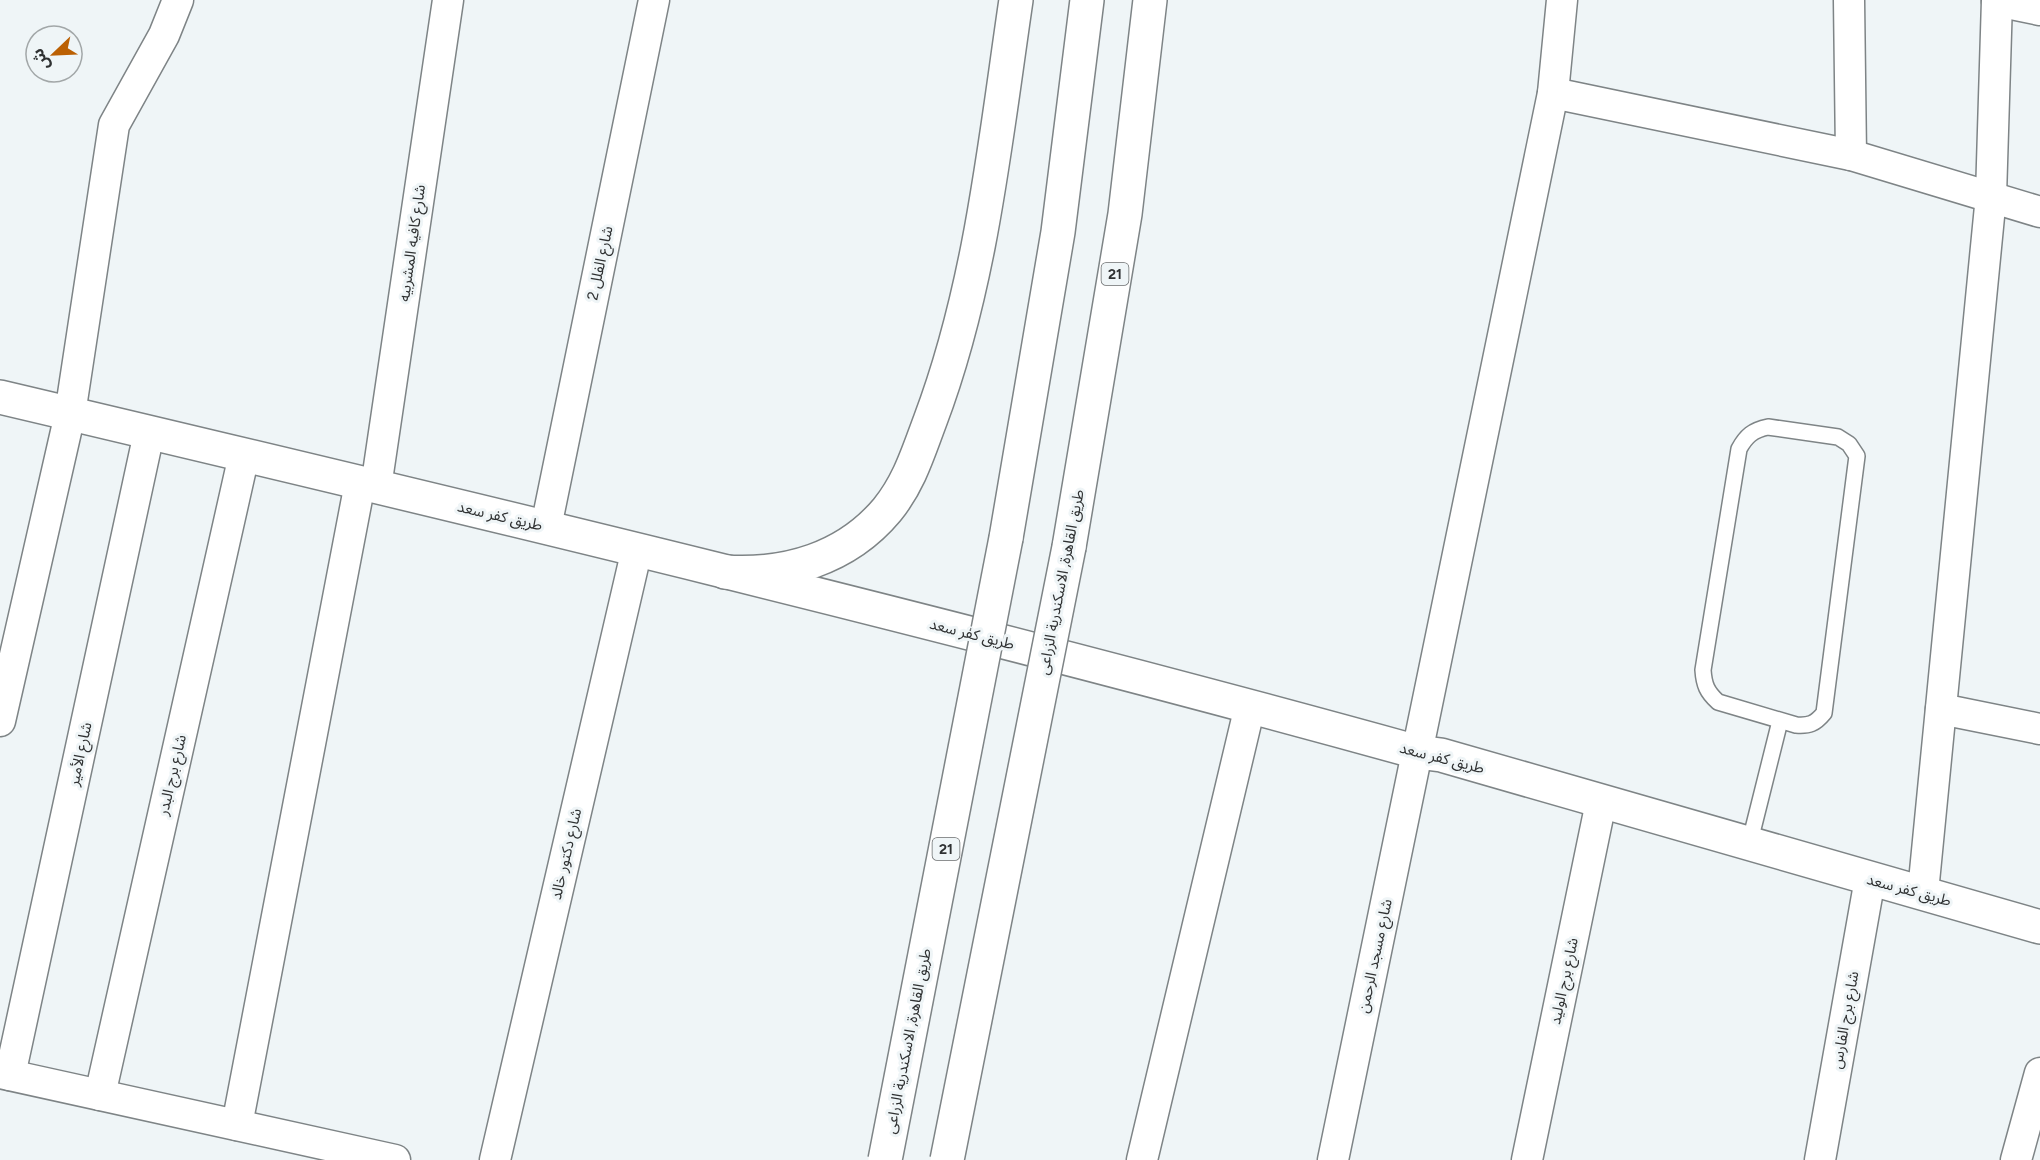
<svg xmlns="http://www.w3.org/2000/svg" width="2040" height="1160" font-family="Figtree,'Noto Sans Arabic',sans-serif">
  <rect width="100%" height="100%" fill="#eff5f7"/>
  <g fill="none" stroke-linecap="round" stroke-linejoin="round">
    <defs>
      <g id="lane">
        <path d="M1768,427L1838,437L1849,444L1857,456L1824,713C1815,724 1809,726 1796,725L1718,702C1707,692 1704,685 1703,670L1739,449C1746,436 1753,430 1768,427Z"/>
        <polyline points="1749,845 1780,721"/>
      </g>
      <g id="street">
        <polyline points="1849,0 1851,155"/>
        <polyline points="1997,1 2040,10"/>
        <polyline points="1553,93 1851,155 2040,212"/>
        <polyline points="376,487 448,0"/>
        <polyline points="546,527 654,0"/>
        <polyline points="1941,709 2040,729"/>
        <polyline points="0,721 70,414 114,125 164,35 178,0"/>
        <polyline points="1923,892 1991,196 1997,0"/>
        <polyline points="0,1073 395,1160"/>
        <polyline points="10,1075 149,433"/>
        <polyline points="100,1095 244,455"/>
        <polyline points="237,1125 360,483"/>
        <polyline points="495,1160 637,549"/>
        <polyline points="1142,1160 1250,706"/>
        <polyline points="1333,1160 1553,93 1562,0"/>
        <polyline points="1527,1160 1601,802"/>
        <polyline points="1820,1160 1870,879"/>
        <polyline points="2016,1160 2040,1073"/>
      </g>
      <path id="secondary" d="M0,397C474,509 947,622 1417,752L1441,755L2040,927"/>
      <g id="highway">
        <polyline points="1006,538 1058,232 1087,0"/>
        <polyline points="1069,547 1125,214 1150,0"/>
        <path d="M725,572C786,576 846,559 887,510C909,483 918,453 930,421C981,286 995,142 1016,0"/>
      </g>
    </defs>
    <use href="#lane" stroke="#7e8486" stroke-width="18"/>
    <use href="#street" stroke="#7e8486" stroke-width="33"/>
    <use href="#secondary" stroke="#7e8486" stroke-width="36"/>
    <use href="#highway" stroke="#7e8486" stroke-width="36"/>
    <use href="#lane" stroke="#fff" stroke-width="15"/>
    <use href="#street" stroke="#fff" stroke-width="30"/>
    <use href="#secondary" stroke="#fff" stroke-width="33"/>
    <use href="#highway" stroke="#fff" stroke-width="33"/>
    <defs>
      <g id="highway-bridge">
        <polyline points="885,1160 1006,538"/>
        <polyline points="947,1160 1069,547"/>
      </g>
    </defs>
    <use href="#highway-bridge" stroke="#7e8486" stroke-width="36" stroke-linecap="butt"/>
    <use href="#highway-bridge" stroke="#fff" stroke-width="33"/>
  </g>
  <g text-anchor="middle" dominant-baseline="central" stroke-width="6" stroke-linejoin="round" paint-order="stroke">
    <g fill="#eff5f7" stroke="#696c6d" stroke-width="1.5">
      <rect x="1101.5" y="263" width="27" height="22" rx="4.5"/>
      <rect x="932.5" y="838" width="27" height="22" rx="4.5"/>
    </g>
    <g font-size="14" font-weight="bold" fill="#2f3132">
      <text x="1115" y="274">21</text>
      <text x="946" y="849">21</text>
    </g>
    <g font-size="15" fill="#2f3132" stroke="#eff5f7">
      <text transform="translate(412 243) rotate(-82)">شارع كافيه المشربيه</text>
      <text transform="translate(600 263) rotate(-78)">شارع الفلل 2</text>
      <text transform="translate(500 516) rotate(13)">طريق كفر سعد</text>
      <text transform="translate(1061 582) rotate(-79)">طريق القاهرة, الاسكندرية الزراعى</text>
      <text transform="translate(972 634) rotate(14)">طريق كفر سعد</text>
      <text transform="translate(80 754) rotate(-78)">شارع الأمير</text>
      <text transform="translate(1442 758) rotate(14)">طريق كفر سعد</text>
      <text transform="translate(172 775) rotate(-77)">شارع برج البدر</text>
      <text transform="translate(566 854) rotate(-77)">شارع دكتور خالد</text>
      <text transform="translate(1909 890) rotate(15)">طريق كفر سعد</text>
      <text transform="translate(1375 956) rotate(-78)">شارع مسجد الرحمن</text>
      <text transform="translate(1564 981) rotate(-78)">شارع برج الوليد</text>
      <text transform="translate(1845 1020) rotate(-80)">شارع برج الفارس</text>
      <text transform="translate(908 1041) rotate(-79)">طريق القاهرة, الاسكندرية الزراعى</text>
    </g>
  </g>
  <g transform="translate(54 54) rotate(247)"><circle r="28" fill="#eff5f7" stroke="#a2a7a8" stroke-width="1.5"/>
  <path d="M0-4.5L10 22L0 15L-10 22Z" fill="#bb6003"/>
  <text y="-9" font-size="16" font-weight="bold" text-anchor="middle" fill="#2f3132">ش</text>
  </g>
</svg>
